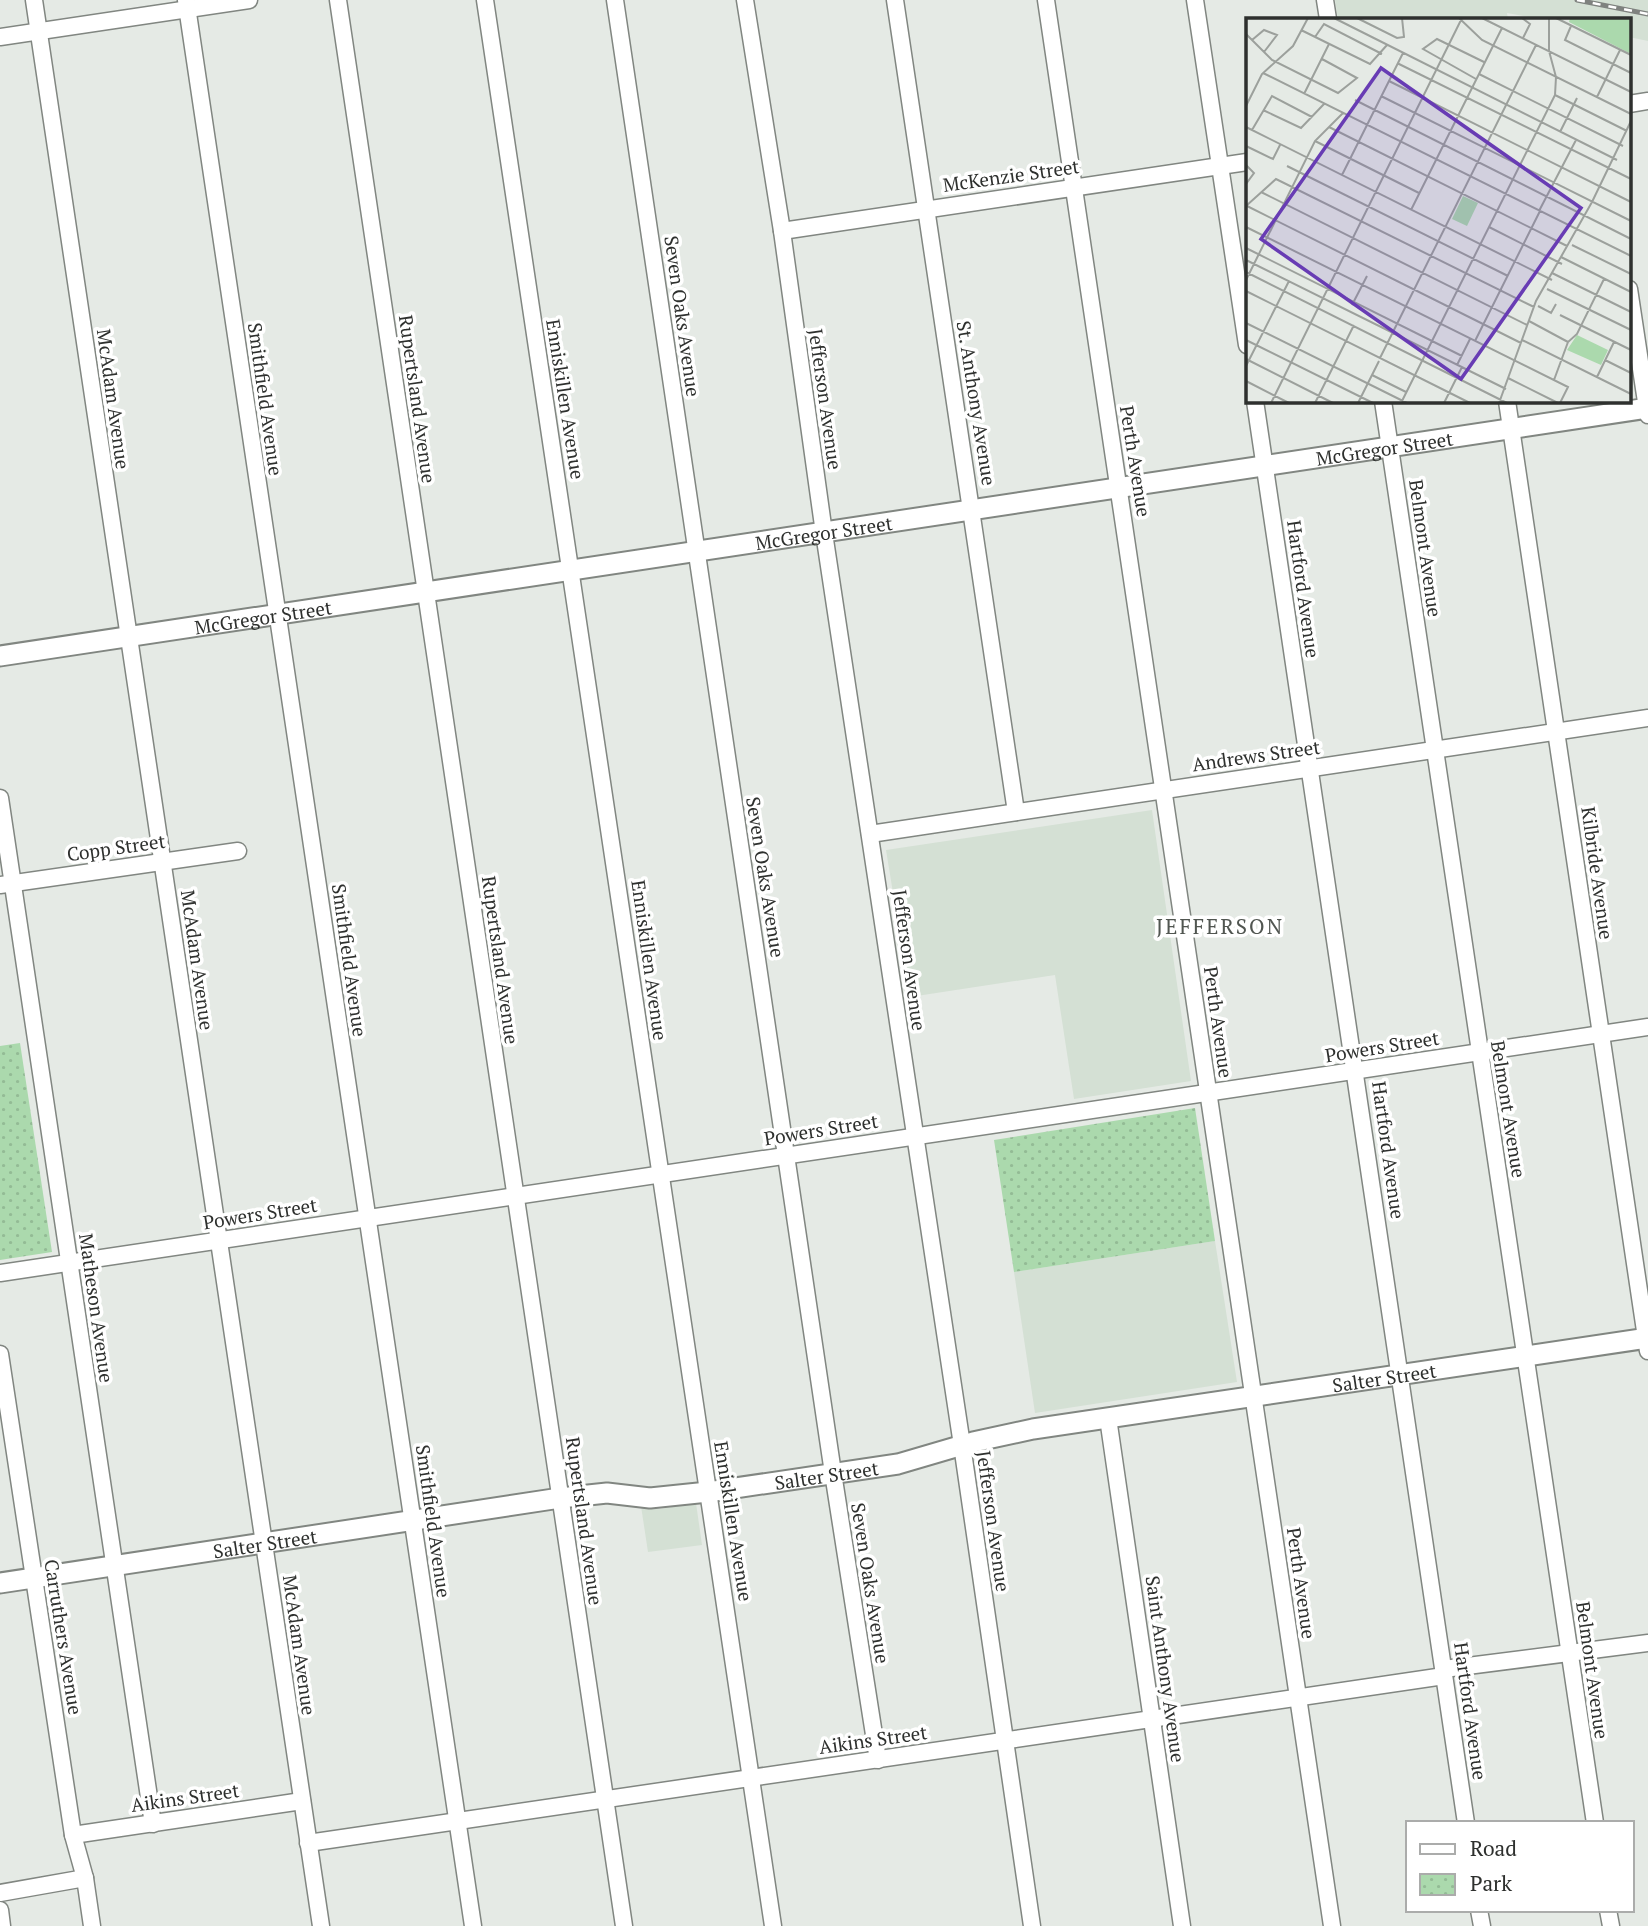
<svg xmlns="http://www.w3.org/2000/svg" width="1648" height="1926" font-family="'PT Serif',serif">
  <defs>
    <pattern id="park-dots" width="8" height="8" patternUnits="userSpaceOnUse" patternTransform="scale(1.75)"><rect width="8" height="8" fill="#abd9ad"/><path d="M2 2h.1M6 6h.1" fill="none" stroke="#93bb95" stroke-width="1.8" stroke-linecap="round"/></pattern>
  </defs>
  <rect width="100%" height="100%" fill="#e5eae5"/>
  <g fill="#d4e0d4">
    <polygon points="1335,0 1648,0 1648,41 1629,37 1629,19 1540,19 1507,13 1508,19 1338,19"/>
    <polygon points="1152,810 1191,1081 1074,1099 1055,975 910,997 886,850"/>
    <polygon points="1215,1241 1237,1382 1035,1413 1014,1272"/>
    <polygon points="696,1503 702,1545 648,1552 641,1506 660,1509"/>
  </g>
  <g fill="url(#park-dots)">
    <polygon points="20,1043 52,1252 0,1260 0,1046"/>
    <polygon points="1195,1108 1215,1241 1014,1272 994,1140"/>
  </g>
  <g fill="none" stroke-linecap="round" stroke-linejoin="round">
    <defs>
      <g id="minor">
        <polyline points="34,0 321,1926"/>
        <polyline points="186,0 473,1926"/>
        <polyline points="338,0 624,1926"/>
        <polyline points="485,0 773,1926"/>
        <polyline points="615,0 833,1473 878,1760"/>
        <polyline points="745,0 782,231 824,533 962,1445 1032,1926"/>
        <polyline points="895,0 1016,812"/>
        <polyline points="1046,0 1332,1926"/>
        <polyline points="1195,0 1247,345"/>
        <polyline points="1325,0 1328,19"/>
        <polyline points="0,37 249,0"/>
        <polyline points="1629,104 1648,101"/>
        <polyline points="782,231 1247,162"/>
        <polyline points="1629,289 1648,415"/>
        <polyline points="1255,401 1466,1823"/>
        <polyline points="1383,401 1595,1823"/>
        <polyline points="1507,401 1648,1351"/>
        <polyline points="0,798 153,1824"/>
        <polyline points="870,834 1648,718"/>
        <polyline points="0,885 238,851"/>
        <polyline points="0,1273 1648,1027"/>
        <polyline points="0,1354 73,1835 85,1878 92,1926"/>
        <polyline points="1108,1418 1182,1926"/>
        <polyline points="1444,1669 1648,1643"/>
        <polyline points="73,1835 302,1801"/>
        <polyline points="308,1843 1444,1676"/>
        <polyline points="0,1893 85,1878"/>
        <polyline points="0,1910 2,1926"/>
        <polyline points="1479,1910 1482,1926"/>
        <polyline points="1608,1910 1611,1926"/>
      </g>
      <g id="major">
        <path id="s1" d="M0,656L1648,408"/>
        <path id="s2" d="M0,1583L560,1498L607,1493L650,1498L708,1492L898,1464L973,1442L1033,1429L1648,1338"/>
      </g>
    </defs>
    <use href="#minor" stroke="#818681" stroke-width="19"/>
    <use href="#major" stroke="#818681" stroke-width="23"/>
    <use href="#minor" stroke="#fff" stroke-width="16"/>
    <use href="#major" stroke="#fff" stroke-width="19"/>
    <defs>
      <polyline id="rail" points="1577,0 1648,14"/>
    </defs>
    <use href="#rail" stroke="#7f827f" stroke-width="5"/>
    <use href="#rail" stroke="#fff" stroke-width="2.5" stroke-dasharray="8" stroke-linecap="butt"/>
  </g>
  <g text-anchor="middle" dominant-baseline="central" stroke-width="7" stroke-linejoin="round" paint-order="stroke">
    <g font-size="19" fill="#2e302e" stroke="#fff">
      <text transform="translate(1011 175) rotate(-8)">McKenzie Street</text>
      <text transform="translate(683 316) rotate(82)">Seven Oaks Avenue</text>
      <text transform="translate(114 399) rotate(82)">McAdam Avenue</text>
      <text transform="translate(266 399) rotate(82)">Smithfield Avenue</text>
      <text transform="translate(418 399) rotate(82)">Rupertsland Avenue</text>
      <text transform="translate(566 399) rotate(81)">Enniskillen Avenue</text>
      <text transform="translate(826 399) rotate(82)">Jefferson Avenue</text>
      <text transform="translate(977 403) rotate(81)">St. Anthony Avenue</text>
      <text stroke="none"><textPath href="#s1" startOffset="1400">McGregor Street</textPath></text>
      <text transform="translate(1136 461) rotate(81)">Perth Avenue</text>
      <text stroke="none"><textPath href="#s1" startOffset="833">McGregor Street</textPath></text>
      <text transform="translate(1426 548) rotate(82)">Belmont Avenue</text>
      <text transform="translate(1304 589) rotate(82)">Hartford Avenue</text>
      <text stroke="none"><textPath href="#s1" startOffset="266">McGregor Street</textPath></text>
      <text transform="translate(1256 755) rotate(-8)">Andrews Street</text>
      <text transform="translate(116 847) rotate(-8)">Copp Street</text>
      <text transform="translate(1598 873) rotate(82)">Kilbride Avenue</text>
      <text transform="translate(766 877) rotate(81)">Seven Oaks Avenue</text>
      <text transform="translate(198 960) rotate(82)">McAdam Avenue</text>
      <text transform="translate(350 960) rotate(82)">Smithfield Avenue</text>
      <text transform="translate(501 960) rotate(82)">Rupertsland Avenue</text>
      <text transform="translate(650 960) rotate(82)">Enniskillen Avenue</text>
      <text transform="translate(910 960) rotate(82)">Jefferson Avenue</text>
      <text transform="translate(1219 1022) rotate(82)">Perth Avenue</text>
      <text transform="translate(1382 1046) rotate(-9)">Powers Street</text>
      <text transform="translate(1509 1109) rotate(81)">Belmont Avenue</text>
      <text transform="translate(821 1129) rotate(-9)">Powers Street</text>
      <text transform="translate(1389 1150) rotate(82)">Hartford Avenue</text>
      <text transform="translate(260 1213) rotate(-9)">Powers Street</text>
      <text transform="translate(97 1308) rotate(82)">Matheson Avenue</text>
      <text stroke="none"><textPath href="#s2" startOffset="1402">Salter Street</textPath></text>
      <text stroke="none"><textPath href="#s2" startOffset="835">Salter Street</textPath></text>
      <text transform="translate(434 1521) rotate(82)">Smithfield Avenue</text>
      <text transform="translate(585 1521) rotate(82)">Rupertsland Avenue</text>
      <text transform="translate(734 1521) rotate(81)">Enniskillen Avenue</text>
      <text transform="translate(994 1521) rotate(82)">Jefferson Avenue</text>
      <text stroke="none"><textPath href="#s2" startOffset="268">Salter Street</textPath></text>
      <text transform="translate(871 1583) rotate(81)">Seven Oaks Avenue</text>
      <text transform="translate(1302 1583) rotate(82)">Perth Avenue</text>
      <text transform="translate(64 1637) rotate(81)">Carruthers Avenue</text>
      <text transform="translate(300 1645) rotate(82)">McAdam Avenue</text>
      <text transform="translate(1166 1669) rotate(82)">Saint Anthony Avenue</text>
      <text transform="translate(1593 1670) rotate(82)">Belmont Avenue</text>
      <text transform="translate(1471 1711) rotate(82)">Hartford Avenue</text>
      <text transform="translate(873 1739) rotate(-8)">Aikins Street</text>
      <text transform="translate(185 1797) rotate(-8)">Aikins Street</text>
    </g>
    <g font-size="21" letter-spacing="2" fill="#515651" stroke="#fff">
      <text x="1220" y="926">JEFFERSON</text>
    </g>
  </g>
  <g transform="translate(1246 18)">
    <rect width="385" height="385" fill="#e5eae5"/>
    <path d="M324,0H385V36L323,4Z" fill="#abd9ad"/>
    <path d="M217,178L232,185L221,208L206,201ZM331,317L362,332L355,347L321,332Z" fill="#abd9ad"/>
    <path fill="none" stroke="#9ca09c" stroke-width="2" d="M88,0L371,142M111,0L151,20L158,19L156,0M213,0L236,22L385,96M236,0L385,74M276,0L284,6L277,20M310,0L385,37M325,8L319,22L385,55M55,12L124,46L141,27M0,16L26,42L92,75L111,60L76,41M69,19L78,6L136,36M6,22L18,12L31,17L18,34M303,33V0M151,45L385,161M17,55L385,238M233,56L377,128M230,61L177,31L191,21L238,44M143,63L385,184M58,76L83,26M309,77L381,113M135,78L385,203M351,79L374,32M109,82L385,221M0,88L16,56L47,28L62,0M17,92L55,110L78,86M0,109L306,262M83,109L321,228M6,112L26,78L66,99M314,114L331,80M69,123L173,175M0,128L27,141L34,127M0,147L8,155L0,166M41,148L262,258M96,157L157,35M15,174L281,307M0,188L30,161L288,289M1,188L275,325M165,192L256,10M293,193L330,122M0,209L322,369L314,385M243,209L316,246M326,227L385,256M0,230L216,338M315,239L385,274M0,242L260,371M0,254L261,385M306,255L385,294M0,262L69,123L97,95M301,271L385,312M0,273L224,385M106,287L121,258M292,288L305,295L310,286M314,297L385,332M283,303L322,324M0,305L161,385M0,322L127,385M276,322L385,376M229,323L294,193M134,340L290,27M0,341L87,385M359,342L385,355M211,347L224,321M0,348L43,263M126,357L160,374M351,359L368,324M262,360L312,385M308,362L322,324L331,316L358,261M0,363L43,385M25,385L216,0M69,385L108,307M112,385L133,343M155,385L309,77L310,59L303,33M198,385L216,349M253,385L290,283L346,184L385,103"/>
    <path fill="#683cb4" fill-opacity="0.15" stroke="#683cb4" stroke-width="3.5" d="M135,50L335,190L215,361L15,221Z"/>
    <rect width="385" height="385" fill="none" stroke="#2e302e" stroke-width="3.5"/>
  </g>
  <rect x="1406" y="1821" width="228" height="91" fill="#ffffff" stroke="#abacab" stroke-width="2"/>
  <rect x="1420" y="1844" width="35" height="10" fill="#ffffff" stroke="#abacab" stroke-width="2"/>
  <text x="1470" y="1856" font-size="21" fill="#2e302e">Road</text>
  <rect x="1420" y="1874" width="35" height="21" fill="url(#park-dots)" stroke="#abacab" stroke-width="2"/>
  <text x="1470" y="1891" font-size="21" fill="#2e302e">Park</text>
</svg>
